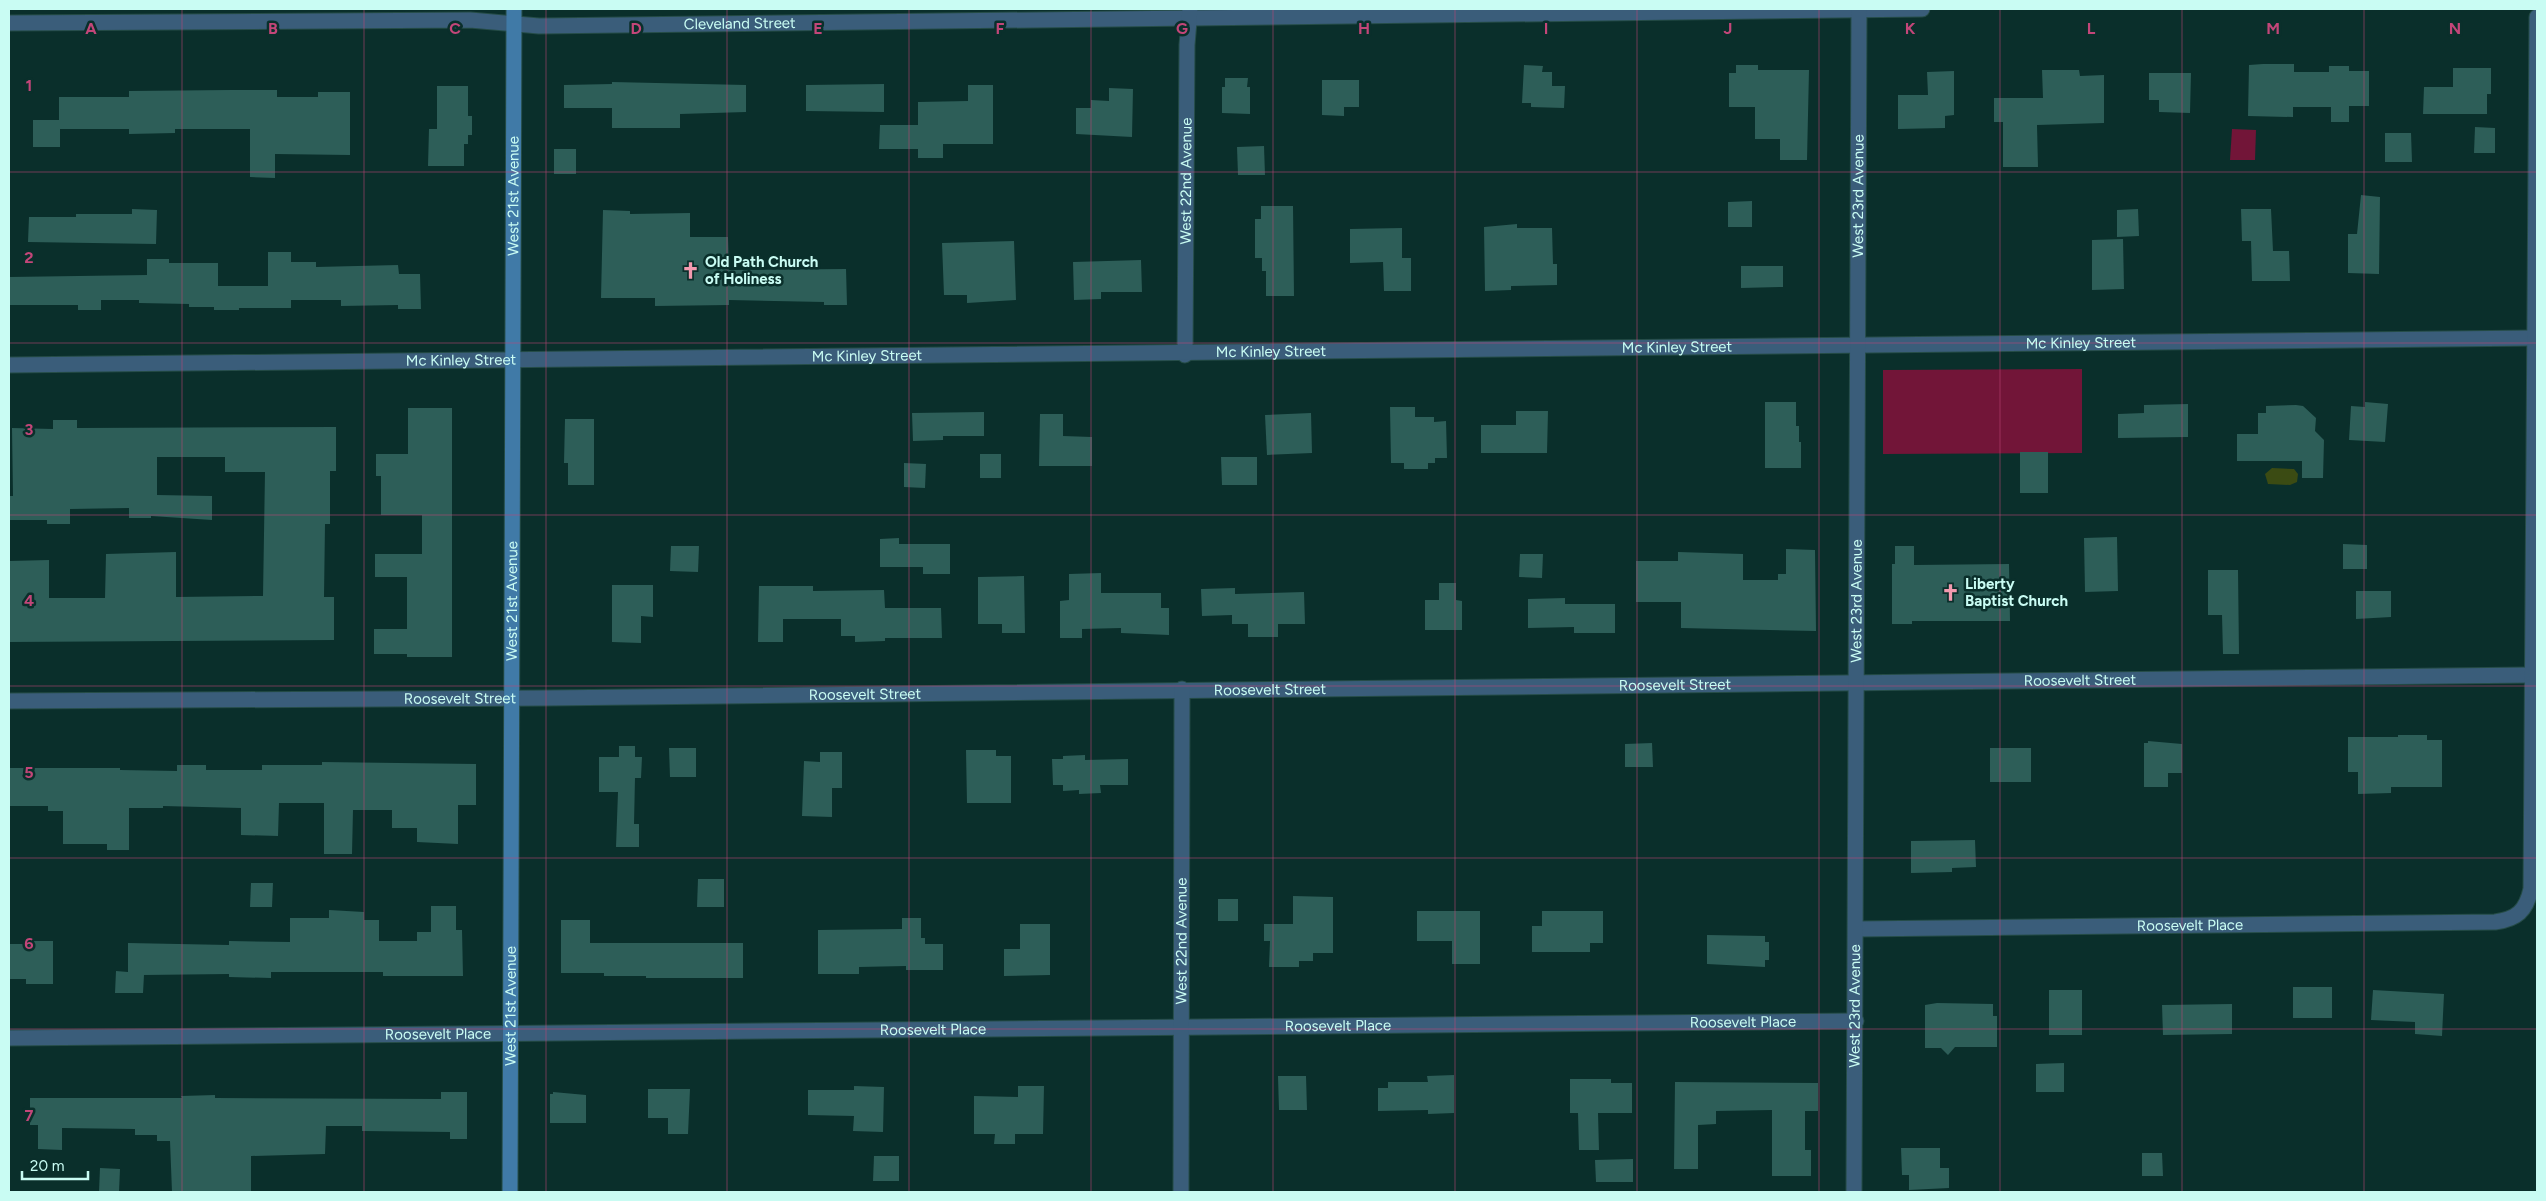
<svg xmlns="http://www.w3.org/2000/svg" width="2546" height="1201" font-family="Figtree,sans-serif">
  <rect width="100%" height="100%" fill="#0a2f2b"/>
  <g fill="#721538">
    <polygon points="2232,129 2256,130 2255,160 2230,160"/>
    <polygon points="2082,369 2082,453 1883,454 1883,370"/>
  </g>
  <polygon fill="#3b4b13" points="2272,468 2294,469 2298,474 2297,482 2290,485 2268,484 2265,474"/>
  <g fill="#2d5e58">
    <polygon points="2263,64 2294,64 2294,72 2329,72 2329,66 2349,66 2349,71 2369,71 2369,106 2349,106 2349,122 2331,122 2331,107 2293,107 2293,117 2248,116 2249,65"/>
    <polygon points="1524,65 1543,66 1542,72 1552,72 1552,86 1565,86 1564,108 1531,107 1531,103 1522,103"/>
    <polygon points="1736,65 1758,65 1758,70 1809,70 1807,160 1780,160 1780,139 1755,139 1755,107 1729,107 1729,73 1736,73"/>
    <polygon points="2453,68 2491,68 2491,94 2487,94 2487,114 2423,114 2424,87 2453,87"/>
    <polygon points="2042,70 2079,70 2080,76 2104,75 2104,123 2037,125 2038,167 2003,167 2003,122 1994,122 1994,98 2043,98"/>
    <polygon points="1954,71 1954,115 1945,116 1945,128 1898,129 1898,95 1928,95 1927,72"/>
    <polygon points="2149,73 2191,73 2190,113 2159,112 2159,100 2149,100"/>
    <polygon points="1225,78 1248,78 1247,87 1250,87 1250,114 1222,113 1222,87 1225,87"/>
    <polygon points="1322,80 1359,80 1359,107 1344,107 1344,116 1322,115"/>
    <polygon points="612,82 746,85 746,112 680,114 680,128 612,128 612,108 564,108 564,85 612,84"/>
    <polygon points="884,84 884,112 806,111 806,85"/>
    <polygon points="968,85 993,85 993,144 943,144 943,158 918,158 918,149 879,149 880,125 918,125 918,102 968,101"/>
    <polygon points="437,86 468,86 468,116 472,116 472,135 468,135 468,144 464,144 464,166 428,166 429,129 437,129"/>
    <polygon points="1109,88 1133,89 1132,137 1076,134 1076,108 1091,108 1091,100 1109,101"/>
    <polygon points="230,90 277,90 277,97 318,97 318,92 350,92 350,155 275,154 275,178 250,177 250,129 175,129 175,133 129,134 129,129 60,129 60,147 33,147 33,120 59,120 59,97 129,97 129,91"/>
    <polygon points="2475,127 2495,128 2495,153 2474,153"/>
    <polygon points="2385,133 2411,133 2412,162 2385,162"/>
    <polygon points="1264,146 1265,175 1238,175 1237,147"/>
    <rect x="554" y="149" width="22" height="25"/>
    <polygon points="2361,195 2380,197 2379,274 2348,273 2348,234 2357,234"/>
    <polygon points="1752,201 1752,227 1728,227 1728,202"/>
    <polygon points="1261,206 1293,206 1294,296 1266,296 1266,271 1262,271 1262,258 1255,258 1255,219 1261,219"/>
    <polygon points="132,209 157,210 156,244 28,242 29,217 76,217 76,214 132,214"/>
    <polygon points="2138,209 2139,236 2117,237 2117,210"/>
    <polygon points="2241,209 2271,209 2273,251 2289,251 2290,281 2252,281 2251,241 2242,241"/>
    <polygon points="603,210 630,211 630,214 690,213 690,237 728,237 729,270 846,269 847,305 824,305 824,302 729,300 729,305 655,306 655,298 601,298"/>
    <polygon points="1517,224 1517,228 1552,228 1553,264 1557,264 1557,285 1511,286 1511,290 1485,291 1484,227"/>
    <polygon points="1402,228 1402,258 1411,258 1411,291 1384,291 1383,262 1350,263 1350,229"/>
    <polygon points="2123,239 2124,289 2092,290 2092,240"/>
    <polygon points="1014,241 1016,300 967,303 967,295 944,295 942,243"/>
    <polygon points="268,252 291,252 291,262 316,262 316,267 398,265 399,274 420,274 421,309 398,309 398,305 341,306 341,300 291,300 291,308 239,308 239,310 214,310 214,307 189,307 189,304 139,303 139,300 101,300 101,310 78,310 78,305 9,305 9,277 147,275 147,259 169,259 169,263 218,263 218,286 268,286"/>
    <polygon points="1141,260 1142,292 1101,292 1101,299 1074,300 1073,262"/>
    <polygon points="1741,266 1783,266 1783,287 1741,288"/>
    <polygon points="1765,402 1796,402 1796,426 1799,426 1799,442 1801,442 1801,468 1765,468"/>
    <polygon points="2365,402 2388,404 2385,442 2349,440 2351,406 2365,407"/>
    <polygon points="2188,404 2188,437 2118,438 2118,414 2144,413 2144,405"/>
    <polygon points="2296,405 2303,406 2316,418 2315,431 2324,440 2323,478 2302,478 2302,461 2237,461 2237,434 2258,434 2258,413 2266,413 2266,406"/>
    <polygon points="1390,407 1415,407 1415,417 1434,417 1434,422 1446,421 1447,458 1435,458 1435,463 1428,463 1428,469 1404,469 1404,463 1391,463"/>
    <polygon points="408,408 452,408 452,657 407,657 407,654 374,654 374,629 407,629 407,577 375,577 375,554 422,554 422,515 381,515 381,476 376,476 376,454 408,454"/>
    <polygon points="1516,411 1548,411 1547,453 1481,453 1481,425 1516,425"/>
    <polygon points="984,412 984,436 943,436 943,440 913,441 912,413"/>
    <polygon points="1311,413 1312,453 1267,455 1265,415"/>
    <polygon points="1040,414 1063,414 1063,436 1092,437 1092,466 1039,466"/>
    <polygon points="565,419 594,419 594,485 568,485 568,463 564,463"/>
    <polygon points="53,420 77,420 77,428 336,427 336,471 330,471 330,524 325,524 324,597 334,597 334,640 9,642 9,561 49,560 49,598 105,598 106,554 176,552 176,597 263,596 265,472 225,472 225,457 157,457 157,495 212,496 212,520 151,516 151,518 129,518 129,508 70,509 70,524 47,524 47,520 9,520 9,496 13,496 12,428 53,429"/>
    <rect x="2020" y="452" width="28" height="41"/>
    <rect x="980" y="454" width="21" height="24"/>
    <polygon points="1221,457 1257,457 1257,485 1222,485"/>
    <polygon points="904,463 926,464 925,488 904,487"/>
    <polygon points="2117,537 2118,591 2085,592 2084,538"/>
    <polygon points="899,538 899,544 950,544 950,574 923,574 923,567 880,567 880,539"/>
    <polygon points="2343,544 2367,545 2367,569 2343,569"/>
    <polygon points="671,546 699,546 698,572 670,571"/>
    <polygon points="1895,546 1914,546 1914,565 2009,564 2010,621 1912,621 1912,624 1892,624 1892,564 1895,564"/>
    <polygon points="1786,549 1815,550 1816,631 1681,628 1681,602 1636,602 1636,561 1678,561 1678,552 1743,554 1743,580 1778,580 1778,574 1786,574"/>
    <polygon points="1520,554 1543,554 1542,578 1519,577"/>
    <polygon points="2208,570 2238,570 2239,654 2223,654 2222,615 2208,615"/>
    <polygon points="1101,573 1101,593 1161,593 1161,608 1169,608 1169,635 1121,633 1121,628 1082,629 1082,638 1060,638 1060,601 1069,600 1069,574"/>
    <polygon points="1024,576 1025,633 1002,633 1002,624 978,624 978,577"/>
    <polygon points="1439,583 1456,583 1456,600 1462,601 1462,630 1425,630 1425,600 1439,600"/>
    <polygon points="612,585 653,585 653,617 641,616 641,643 612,642"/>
    <polygon points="759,586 813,586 813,591 884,590 885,608 941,608 942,638 885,638 885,641 855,642 855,636 841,636 841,619 783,619 783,642 758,642"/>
    <polygon points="1235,588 1235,594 1304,592 1305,624 1278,624 1278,637 1248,637 1248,624 1232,624 1232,615 1202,616 1201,589"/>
    <polygon points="2356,591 2391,591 2391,617 2356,619"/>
    <polygon points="1565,598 1565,604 1615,604 1615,633 1574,633 1574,627 1528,628 1528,599"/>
    <polygon points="2398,735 2427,735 2427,740 2442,740 2442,787 2391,787 2391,793 2358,794 2358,772 2348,772 2348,737 2398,737"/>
    <polygon points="2148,741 2182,744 2182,773 2168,773 2168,787 2144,787 2144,743 2148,743"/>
    <polygon points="1652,743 1653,767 1625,767 1625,744"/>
    <polygon points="619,746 635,746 635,757 642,757 641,778 635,778 634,824 639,824 639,847 616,847 618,792 599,792 599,757 619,757"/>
    <polygon points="669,748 696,748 696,777 670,777"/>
    <rect x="1990" y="748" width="41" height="34"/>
    <polygon points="966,750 996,750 996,756 1011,756 1011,803 967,803"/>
    <polygon points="820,752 842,752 842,788 832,788 832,817 802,816 804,761 820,762"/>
    <polygon points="1085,755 1085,760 1128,759 1128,785 1100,785 1101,793 1079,794 1079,790 1063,791 1063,785 1053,785 1052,759 1063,759 1063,756"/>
    <polygon points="322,762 476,764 476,805 458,805 458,844 417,842 417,828 392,828 392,810 353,810 352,854 324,854 324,803 279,803 278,836 241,835 241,808 163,806 163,808 129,808 129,850 107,850 107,844 63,844 63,811 48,811 48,806 9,806 9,768 120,768 120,770 177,771 177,765 206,765 206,770 262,770 262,765 322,765"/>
    <polygon points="1975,840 1976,867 1952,868 1952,872 1911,873 1911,841"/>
    <polygon points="698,879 724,879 724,907 697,907"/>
    <polygon points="251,883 273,883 272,907 250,907"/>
    <polygon points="1293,896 1333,897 1333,953 1313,953 1313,961 1299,961 1299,967 1269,967 1270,941 1264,941 1264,924 1293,924"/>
    <rect x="1218" y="899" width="20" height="22"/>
    <polygon points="431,906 456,906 456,930 462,930 463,976 383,976 383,972 271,972 271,978 229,977 229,974 144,975 143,993 115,993 116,971 128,972 128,943 229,945 229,941 290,942 290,918 329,918 329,910 364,912 364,920 379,920 379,941 417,941 417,932 431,932"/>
    <polygon points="1417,911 1480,911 1480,964 1452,964 1452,941 1417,941"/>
    <polygon points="1542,911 1603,911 1603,943 1590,943 1590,952 1532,952 1532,926 1542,926"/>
    <polygon points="902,918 921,918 921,938 925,938 925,944 943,944 943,970 906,970 906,966 859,967 859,974 818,974 818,930 902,929"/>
    <polygon points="561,920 590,920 590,943 743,943 743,978 646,978 646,976 604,976 604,973 561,973"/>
    <polygon points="1020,924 1050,924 1050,975 1004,976 1004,949 1020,949"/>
    <polygon points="1707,935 1765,936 1765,942 1769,942 1769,960 1765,960 1765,967 1707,964"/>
    <polygon points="26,941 53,941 53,984 26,984 26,979 9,979 9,944 26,944"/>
    <rect x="2293" y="987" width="39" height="31"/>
    <rect x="2049" y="990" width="33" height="45"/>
    <polygon points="2373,990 2444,994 2442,1036 2415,1034 2415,1022 2371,1020"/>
    <polygon points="1937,1003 1993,1004 1993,1016 1997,1016 1997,1047 1955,1047 1948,1055 1941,1048 1925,1048 1925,1005"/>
    <polygon points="2232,1004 2232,1034 2163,1035 2162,1005"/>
    <polygon points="2064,1063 2064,1092 2036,1092 2036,1064"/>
    <polygon points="1454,1075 1454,1113 1428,1114 1428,1110 1378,1111 1378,1088 1388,1088 1388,1082 1428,1082 1427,1076"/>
    <polygon points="1278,1076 1306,1076 1307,1110 1279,1110"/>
    <polygon points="1570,1079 1611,1079 1611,1083 1632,1083 1632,1113 1598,1113 1599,1150 1579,1150 1578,1113 1570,1113"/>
    <polygon points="1675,1082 1818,1083 1818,1111 1805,1111 1805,1150 1811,1150 1811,1176 1772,1176 1772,1110 1716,1111 1716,1124 1698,1125 1698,1169 1674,1169"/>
    <polygon points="854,1086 884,1087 883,1132 853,1131 854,1116 808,1115 808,1090 854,1090"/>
    <polygon points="1018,1086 1044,1086 1043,1134 1015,1134 1015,1144 994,1144 995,1134 974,1134 974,1096 1018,1097"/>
    <polygon points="648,1089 690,1089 688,1134 668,1134 668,1118 648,1118"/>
    <polygon points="441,1092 467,1092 467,1139 450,1139 450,1132 362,1131 362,1126 326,1126 325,1154 251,1156 251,1192 172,1192 170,1141 157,1141 157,1135 135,1135 135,1129 62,1128 62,1150 38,1149 38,1125 30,1125 30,1098 182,1098 181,1096 215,1095 215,1098 441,1099"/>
    <polygon points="553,1092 586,1095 586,1123 550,1123 550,1094 553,1094"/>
    <polygon points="1901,1148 1940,1148 1940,1168 1949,1168 1949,1188 1909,1190 1909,1175 1902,1175"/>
    <polygon points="2142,1153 2162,1153 2163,1176 2142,1176"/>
    <polygon points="874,1156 899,1156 899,1181 873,1181"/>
    <polygon points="1633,1159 1633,1182 1596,1182 1595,1160"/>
    <polygon points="100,1168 120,1169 119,1192 99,1192"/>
  </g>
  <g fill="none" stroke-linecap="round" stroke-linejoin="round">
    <defs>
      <g id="street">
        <path id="s1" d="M9,23L470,20L539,26L1922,9"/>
        <path id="s2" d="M1185,355L1187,45L1190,9"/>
        <path id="s3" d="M9,365L2534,338"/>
        <path id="s4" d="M9,701L547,698L2531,675"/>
        <path id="s5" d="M1856,929L2495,922C2517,919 2526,911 2531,889L2537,17"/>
        <path id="s6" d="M9,1038L1856,1021"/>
        <path id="s7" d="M1181,1192L1182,689"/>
        <path id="s8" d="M1854,1192L1859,9"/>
      </g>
      <g id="secondary">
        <path id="s9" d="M510,1192L514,9"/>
      </g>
    </defs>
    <use href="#street" stroke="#254c47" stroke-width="17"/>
    <use href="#secondary" stroke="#254c47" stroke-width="17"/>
    <use href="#street" stroke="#3a5d7a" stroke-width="15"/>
    <use href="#secondary" stroke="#407aa7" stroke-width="15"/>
  </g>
  <path fill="none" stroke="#c34679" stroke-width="1" stroke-opacity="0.55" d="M182,9V1192M364,9V1192M546,9V1192M727,9V1192M909,9V1192M1091,9V1192M1273,9V1192M1455,9V1192M1637,9V1192M1819,9V1192M2000,9V1192M2182,9V1192M2364,9V1192M9,172H2537M9,343H2537M9,515H2537M9,686H2537M9,858H2537M9,1029H2537"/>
  <defs>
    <symbol id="church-bare" viewBox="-9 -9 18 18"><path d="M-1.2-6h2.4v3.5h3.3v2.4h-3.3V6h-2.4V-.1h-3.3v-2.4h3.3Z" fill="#f29aaf" stroke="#0a2f2b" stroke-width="2.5" paint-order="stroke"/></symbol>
  </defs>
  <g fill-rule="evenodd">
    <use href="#church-bare" x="678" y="258" width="25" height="25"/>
    <use href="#church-bare" x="1938" y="580" width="25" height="25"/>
  </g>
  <g text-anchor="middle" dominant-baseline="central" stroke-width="5" stroke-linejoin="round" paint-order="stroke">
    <g font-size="15" fill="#c9fcf3" stroke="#0a2f2b">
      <text stroke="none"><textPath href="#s1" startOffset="731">Cleveland Street</textPath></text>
      <text stroke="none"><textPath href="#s2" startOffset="174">West 22nd Avenue</textPath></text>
      <text stroke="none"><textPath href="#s9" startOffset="996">West 21st Avenue</textPath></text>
      <text stroke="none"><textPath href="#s8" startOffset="996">West 23rd Avenue</textPath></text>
      <text stroke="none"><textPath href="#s3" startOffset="2072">Mc Kinley Street</textPath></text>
      <text stroke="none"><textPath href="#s3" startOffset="1668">Mc Kinley Street</textPath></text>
      <text stroke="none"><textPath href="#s3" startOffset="1262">Mc Kinley Street</textPath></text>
      <text stroke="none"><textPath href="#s3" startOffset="858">Mc Kinley Street</textPath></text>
      <text stroke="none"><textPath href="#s3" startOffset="452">Mc Kinley Street</textPath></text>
      <text stroke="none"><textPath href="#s8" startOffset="591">West 23rd Avenue</textPath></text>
      <text stroke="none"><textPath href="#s9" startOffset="591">West 21st Avenue</textPath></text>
      <text stroke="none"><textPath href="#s4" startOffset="2071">Roosevelt Street</textPath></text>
      <text stroke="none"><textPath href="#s4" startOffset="1666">Roosevelt Street</textPath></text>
      <text stroke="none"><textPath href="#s4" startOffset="1261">Roosevelt Street</textPath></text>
      <text stroke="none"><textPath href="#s4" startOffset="856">Roosevelt Street</textPath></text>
      <text stroke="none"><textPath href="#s4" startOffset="451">Roosevelt Street</textPath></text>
      <text stroke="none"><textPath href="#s5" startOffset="334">Roosevelt Place</textPath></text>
      <text stroke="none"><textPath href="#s7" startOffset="251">West 22nd Avenue</textPath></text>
      <text stroke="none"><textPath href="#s9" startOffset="186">West 21st Avenue</textPath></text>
      <text stroke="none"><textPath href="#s8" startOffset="186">West 23rd Avenue</textPath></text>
      <text stroke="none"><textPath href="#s6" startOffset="1734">Roosevelt Place</textPath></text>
      <text stroke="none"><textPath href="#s6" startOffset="1329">Roosevelt Place</textPath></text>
      <text stroke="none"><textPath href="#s6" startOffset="924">Roosevelt Place</textPath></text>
      <text stroke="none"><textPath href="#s6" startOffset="429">Roosevelt Place</textPath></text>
    </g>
    <g font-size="15" font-weight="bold" fill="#c9fcf3" stroke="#0a2f2b" text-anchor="start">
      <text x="705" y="262">Old Path Church<tspan x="705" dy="17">of Holiness</tspan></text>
      <text x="1965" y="584">Liberty<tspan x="1965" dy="17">Baptist Church</tspan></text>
    </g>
  </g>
  <g font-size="16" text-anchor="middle" font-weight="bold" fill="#c34679" stroke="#0a2f2b" stroke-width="5" stroke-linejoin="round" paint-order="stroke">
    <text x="91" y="34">A</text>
    <text x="273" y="34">B</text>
    <text x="455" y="34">C</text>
    <text x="636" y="34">D</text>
    <text x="818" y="34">E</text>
    <text x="1000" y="34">F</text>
    <text x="1182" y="34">G</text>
    <text x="1364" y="34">H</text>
    <text x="1546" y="34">I</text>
    <text x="1728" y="34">J</text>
    <text x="1910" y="34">K</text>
    <text x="2091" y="34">L</text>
    <text x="2273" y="34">M</text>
    <text x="2455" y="34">N</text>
    <text x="29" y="91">1</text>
    <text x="29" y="263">2</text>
    <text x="29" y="435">3</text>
    <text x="29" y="606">4</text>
    <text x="29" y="778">5</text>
    <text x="29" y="949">6</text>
    <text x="29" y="1121">7</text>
  </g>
  <rect width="2546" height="1201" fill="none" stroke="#c9fcf3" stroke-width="20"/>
  <path d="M22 1171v8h66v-8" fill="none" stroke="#c9fcf3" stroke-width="2.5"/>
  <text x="30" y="1171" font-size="15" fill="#c9fcf3" stroke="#0a2f2b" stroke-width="4" paint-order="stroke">20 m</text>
</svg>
